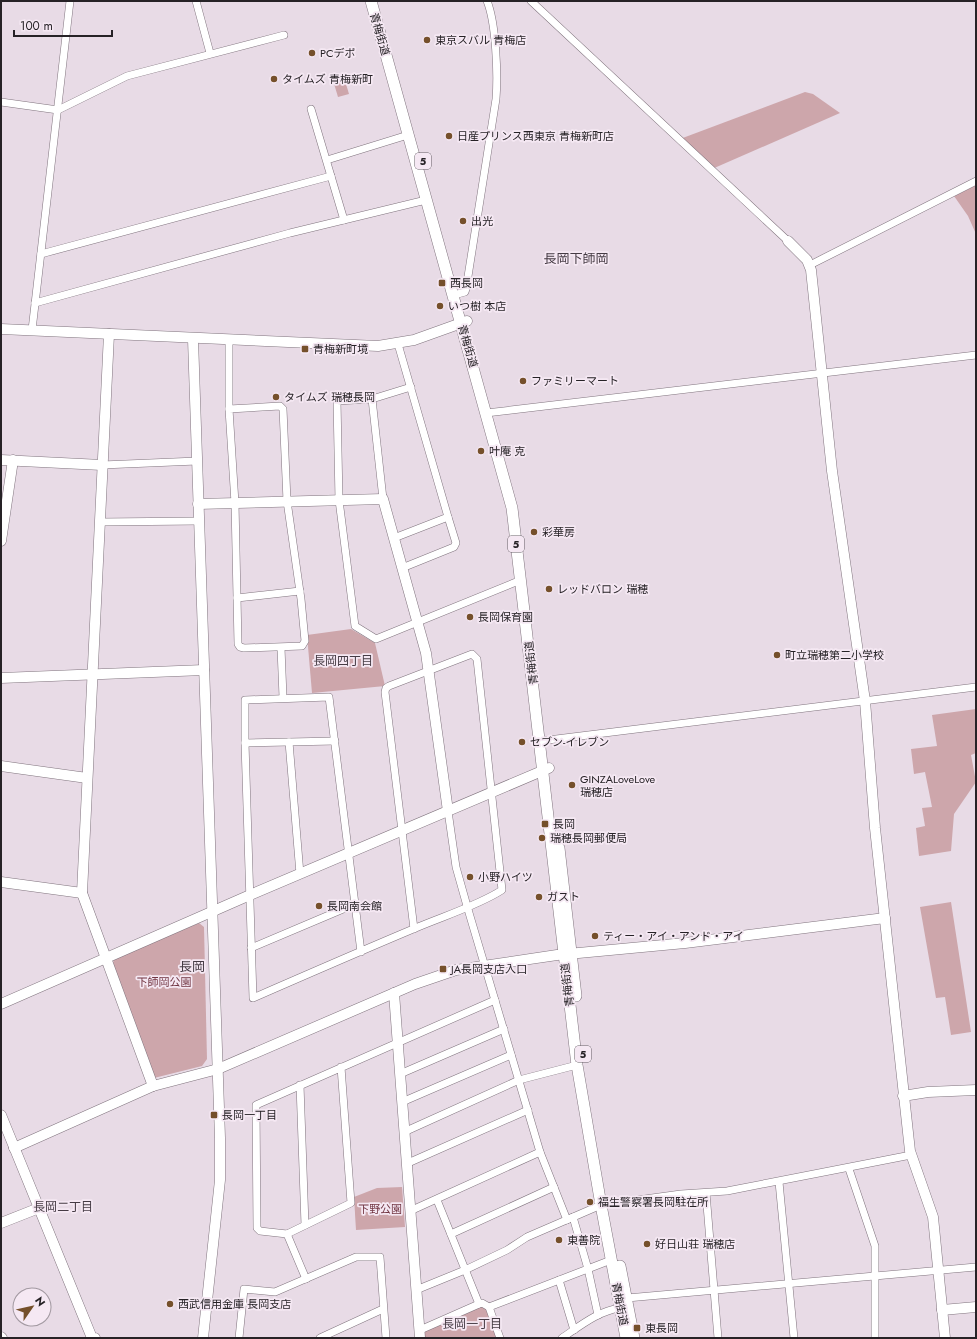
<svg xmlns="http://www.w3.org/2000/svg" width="977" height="1339" font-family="Jost,'Noto Sans JP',sans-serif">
  <rect width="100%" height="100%" fill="#e8dbe6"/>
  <g fill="#cda6ab">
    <polygon points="343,74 349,94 338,97 332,77"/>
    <polygon points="805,92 813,94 840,113 712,169 680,139"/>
    <polygon points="976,185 976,234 968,216 954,196"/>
    <polygon points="351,629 375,643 385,686 312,693 307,635"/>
    <polygon points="976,709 976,753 971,755 976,782 954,814 951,851 919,856 916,828 925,826 922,808 932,807 925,772 914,774 911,749 937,746 932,715"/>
    <polygon points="951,902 971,1032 951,1035 945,997 936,998 920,907"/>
    <polygon points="199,923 204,927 207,1059 202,1066 154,1078 113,964 114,958"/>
    <polygon points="402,1187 405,1227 356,1230 354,1197 377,1188"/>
    <polygon points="483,1305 486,1306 498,1338 425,1338 425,1331"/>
  </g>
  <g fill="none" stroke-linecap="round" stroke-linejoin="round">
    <defs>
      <g id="street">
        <polyline points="196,1 210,53"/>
        <polyline points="531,1 788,241"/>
        <polyline points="1,102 58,110 127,76 284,35"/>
        <polyline points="311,109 344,220"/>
        <polyline points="327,160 408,135"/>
        <polyline points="41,254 331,176"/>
        <polyline points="810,265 976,181"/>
        <path d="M454,295L465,292L466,289L496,99C498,74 496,23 487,1"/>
        <polyline points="35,303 290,233 426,200"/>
        <polyline points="32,330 70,1"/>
        <polyline points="229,340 229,409"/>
        <polyline points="411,387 372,399 337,401 339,500 355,626 376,639 521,580"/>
        <polyline points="372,399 383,499"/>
        <polygon points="280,406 283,409 287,501 301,599 305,641 302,646 244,648 240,647 238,644 235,503 229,409"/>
        <polyline points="486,413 976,355"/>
        <polyline points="102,465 197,461"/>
        <polyline points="100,522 199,521"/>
        <polyline points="394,538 448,517 398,344"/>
        <polyline points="402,568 454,547 456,543 448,517"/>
        <polyline points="237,598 300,591"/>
        <polyline points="281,648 283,697"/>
        <polyline points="540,741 976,687"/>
        <polyline points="289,742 300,874"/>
        <polyline points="245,743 335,741"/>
        <polyline points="448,811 456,867 467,906 540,1152 567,1220"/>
        <polyline points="251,948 355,904"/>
        <path d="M361,952L329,697L245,700V743L253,998C308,974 363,950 418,927C444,916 479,905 502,890L477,659L472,654L389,686L386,688L385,692L414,929"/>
        <polyline points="341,1067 351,1203 287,1234 260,1231 257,1228 256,1105 495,1000"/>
        <polyline points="400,1074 504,1029"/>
        <polyline points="300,1085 305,1225"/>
        <polyline points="402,1102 511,1055"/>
        <polyline points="404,1132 519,1080 577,1065"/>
        <polyline points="408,1163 528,1110"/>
        <polyline points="849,1169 875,1246 875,1338"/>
        <polyline points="779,1182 794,1338"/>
        <polyline points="706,1193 718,1338"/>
        <polyline points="437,1200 477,1299 479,1304 482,1303 489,1307 500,1338"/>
        <polyline points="410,1211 540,1152"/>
        <polyline points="573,1217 588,1269 598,1315"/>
        <polyline points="287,1234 306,1279"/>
        <polyline points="451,1234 554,1187"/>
        <polyline points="559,1280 574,1330"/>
        <polyline points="416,1290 465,1270 507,1250 527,1237 601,1205 681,1194 727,1191 911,1155"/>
        <polyline points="627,1298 976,1267"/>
        <polyline points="489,1307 611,1260"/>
        <polyline points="420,1330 479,1304"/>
        <polyline points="239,1338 244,1289 275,1292 356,1257 380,1257 386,1338"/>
        <polyline points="320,1338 383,1309"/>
        <path d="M562,1338C580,1326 598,1311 620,1308"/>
      </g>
      <g id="secondary">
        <polyline points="788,241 807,260 811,270 832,471 865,701 875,828 910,1151 933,1217 945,1338"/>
        <polyline points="1,329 378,346 414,340 467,321"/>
        <polyline points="109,334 82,893 153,1086"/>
        <polyline points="193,339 220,1138 220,1180 203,1338"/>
        <polyline points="1,460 102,465"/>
        <polyline points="198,504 383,499 426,653 448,811"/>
        <polyline points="1,541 13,460"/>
        <polyline points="1,678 204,670"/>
        <polyline points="1,766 87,778"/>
        <polyline points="1,882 82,893"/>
        <polyline points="394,993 420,1338"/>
        <polyline points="1,1004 250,895 549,768"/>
        <polyline points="903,1096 928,1092 976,1090"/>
        <polyline points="1,1115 92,1338 95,1338"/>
        <polyline points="14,1148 153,1086 218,1069 415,984 456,970 557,955 685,943 885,918"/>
        <polyline points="1,1223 39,1208"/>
        <polyline points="942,1310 976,1307"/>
        <polyline points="1,1337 2,1338"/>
      </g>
      <g id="primary">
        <polyline points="371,1 512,508 577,1065 601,1205 626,1338"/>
        <polyline points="559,848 576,996"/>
        <polyline points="620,1266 634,1338"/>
      </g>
    </defs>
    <use href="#street" stroke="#80747e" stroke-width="8"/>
    <use href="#secondary" stroke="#80747e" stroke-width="11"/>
    <use href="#primary" stroke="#80747e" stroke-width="12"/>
    <use href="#street" stroke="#fff" stroke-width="7"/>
    <use href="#secondary" stroke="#fff" stroke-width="10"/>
    <use href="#primary" stroke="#fff" stroke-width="11"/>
  </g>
  <g fill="#75502b" stroke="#f5e8f3" stroke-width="1.5">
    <circle cx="427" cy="40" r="4"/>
    <circle cx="312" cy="53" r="4"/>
    <circle cx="274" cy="79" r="4"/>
    <circle cx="449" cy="136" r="4"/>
    <circle cx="463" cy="221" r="4"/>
    <rect x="438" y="279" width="8" height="8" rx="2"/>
    <circle cx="440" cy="306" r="4"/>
    <rect x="301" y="345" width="8" height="8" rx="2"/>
    <circle cx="523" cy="381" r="4"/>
    <circle cx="276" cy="397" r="4"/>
    <circle cx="481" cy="451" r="4"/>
    <circle cx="534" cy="532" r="4"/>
    <circle cx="549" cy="589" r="4"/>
    <circle cx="470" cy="617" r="4"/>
    <circle cx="777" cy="655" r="4"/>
    <circle cx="522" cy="742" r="4"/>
    <circle cx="572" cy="785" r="4"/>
    <rect x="541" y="820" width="8" height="8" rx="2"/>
    <circle cx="542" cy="838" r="4"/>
    <circle cx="470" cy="877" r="4"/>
    <circle cx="539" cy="897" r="4"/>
    <circle cx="319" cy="906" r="4"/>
    <circle cx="595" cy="936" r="4"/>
    <rect x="439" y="965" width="8" height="8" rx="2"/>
    <rect x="210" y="1111" width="8" height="8" rx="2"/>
    <circle cx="590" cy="1202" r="4"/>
    <circle cx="559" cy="1240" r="4"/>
    <circle cx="647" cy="1244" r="4"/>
    <circle cx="170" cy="1304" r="4"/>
    <rect x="633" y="1324" width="8" height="8" rx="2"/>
  </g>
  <g text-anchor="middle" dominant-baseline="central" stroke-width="3.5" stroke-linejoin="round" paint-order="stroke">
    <g fill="#f5e8f3" stroke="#645d64" stroke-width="1">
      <rect x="415" y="153" width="16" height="16" rx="3"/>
      <rect x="508" y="536" width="16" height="16" rx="3"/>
      <rect x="575" y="1046" width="16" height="16" rx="3"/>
    </g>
    <g font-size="10" font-weight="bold" fill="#262226">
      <text x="423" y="161">5</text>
      <text x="516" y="544">5</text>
      <text x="583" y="1054">5</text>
    </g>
    <g font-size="11" fill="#262226" stroke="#f5e8f3">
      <text transform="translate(380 34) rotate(74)">青梅街道</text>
      <text transform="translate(468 346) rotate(74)">青梅街道</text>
      <text transform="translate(531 663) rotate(-97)">青梅街道</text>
      <text transform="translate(567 985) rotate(-97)">青梅街道</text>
      <text transform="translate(620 1304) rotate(79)">青梅街道</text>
    </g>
    <g font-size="11" fill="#262226" stroke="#f5e8f3" text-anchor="start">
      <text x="435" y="40">東京スバル 青梅店</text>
      <text x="320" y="53">PCデポ</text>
      <text x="282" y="79">タイムズ 青梅新町</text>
      <text x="457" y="136">日産プリンス西東京 青梅新町店</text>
      <text x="471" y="221">出光</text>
      <text x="450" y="283">西長岡</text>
      <text x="448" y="306">いつ樹 本店</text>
      <text x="313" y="349">青梅新町境</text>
      <text x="531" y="381">ファミリーマート</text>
      <text x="284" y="397">タイムズ 瑞穂長岡</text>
      <text x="489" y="451">叶庵 克</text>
      <text x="542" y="532">彩華房</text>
      <text x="557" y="589">レッドバロン 瑞穂</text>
      <text x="478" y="617">長岡保育園</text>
      <text x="785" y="655">町立瑞穂第二小学校</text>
      <text x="530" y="742">セブン-イレブン</text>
      <text x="580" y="779">GINZALoveLove<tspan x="580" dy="13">瑞穂店</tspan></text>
      <text x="553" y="824">長岡</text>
      <text x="550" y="838">瑞穂長岡郵便局</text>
      <text x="478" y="877">小野ハイツ</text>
      <text x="547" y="897">ガスト</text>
      <text x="327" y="906">長岡南会館</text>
      <text x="603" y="936">ティー・アイ・アンド・アイ</text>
      <text x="451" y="969">JA長岡支店入口</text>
      <text x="222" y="1115">長岡一丁目</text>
      <text x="598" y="1202">福生警察署長岡駐在所</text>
      <text x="567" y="1240">東善院</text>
      <text x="655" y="1244">好日山荘 瑞穂店</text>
      <text x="178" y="1304">西武信用金庫 長岡支店</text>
      <text x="645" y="1328">東長岡</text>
    </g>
    <g font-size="11" fill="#713542" stroke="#f5e8f3">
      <text x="164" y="982">下師岡公園</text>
      <text x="380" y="1209">下野公園</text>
    </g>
    <g font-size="12" fill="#453b44" stroke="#f5e8f3">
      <text x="343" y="661">長岡四丁目</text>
      <text x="63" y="1207">長岡二丁目</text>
      <text x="472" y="1324">長岡一丁目</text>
    </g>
    <g font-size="13" fill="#453b44" stroke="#f5e8f3">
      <text x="576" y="258">長岡下師岡</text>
      <text x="192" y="966">長岡</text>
    </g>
  </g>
  <rect width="977" height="1339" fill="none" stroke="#262226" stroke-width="4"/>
  <g transform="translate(32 1307) rotate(56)"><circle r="19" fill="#f5e8f3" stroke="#a299a1"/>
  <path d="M0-3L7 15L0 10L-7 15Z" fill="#75502b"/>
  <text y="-6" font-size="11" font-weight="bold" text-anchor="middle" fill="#262226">N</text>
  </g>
  <path d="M14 30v6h98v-6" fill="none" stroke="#262226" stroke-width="2"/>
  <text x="20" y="30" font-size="12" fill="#262226" stroke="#f5e8f3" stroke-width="3" paint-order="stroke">100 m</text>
</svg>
